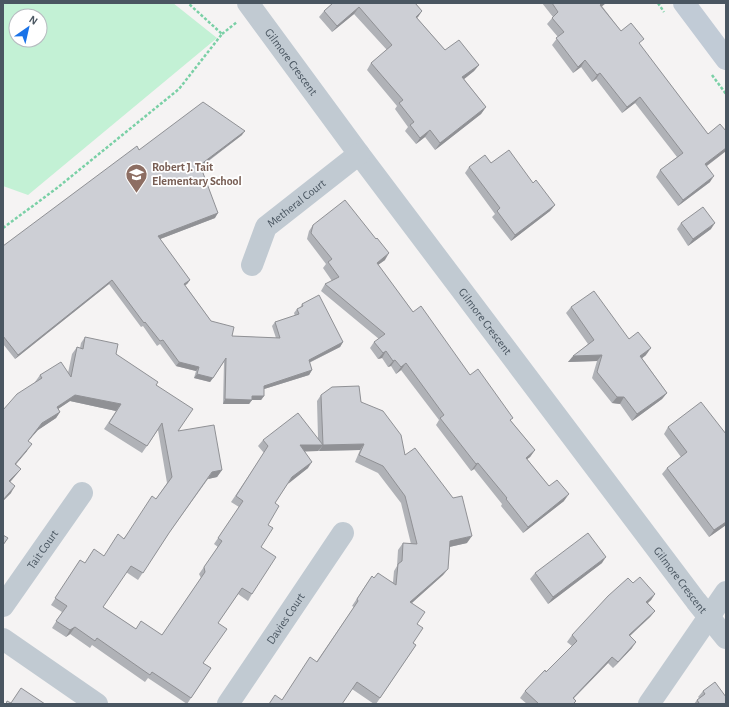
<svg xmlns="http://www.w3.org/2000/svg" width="729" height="707" font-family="'Alegreya Sans',sans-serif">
  <rect width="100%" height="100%" fill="#f5f3f3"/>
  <path fill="#c3f1d5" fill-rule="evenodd" d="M3,3H173L217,38L28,195L3,186ZM16,16H40V40H16Z"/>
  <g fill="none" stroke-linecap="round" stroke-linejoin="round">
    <g stroke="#7ad0a6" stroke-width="2.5" stroke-dasharray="3 2" stroke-linecap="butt">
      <polyline points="658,3 664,12"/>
      <polyline points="222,34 237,22"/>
      <polyline points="712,75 726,94"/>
      <polyline points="3,228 57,188 179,89 222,34 188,3"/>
    </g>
    <g stroke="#c1cad2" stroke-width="22">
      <path id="s1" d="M248,3L359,154L696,601L726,638"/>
      <path id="s2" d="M252,265L266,227L359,154"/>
      <path id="s3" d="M3,606L82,493"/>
      <polyline points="3,639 97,704"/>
      <path id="s4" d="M228,704L343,533"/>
      <polyline points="649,704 726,592"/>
    </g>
    <polyline stroke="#c1cbd6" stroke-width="22" points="684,3 726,59"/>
  </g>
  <g fill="#b0b2b7">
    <polygon points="332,3 415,3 422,11 417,18 445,50 479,65 474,71 464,79 486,107 481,114 435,150 425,137 416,144 405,131 408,127 395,109 397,106 367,70 371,63 387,50 354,14 332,32 319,17 324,11 332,4"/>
    <polygon points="542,3 606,3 602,6 621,31 640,45 708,134 726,131 726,151 707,166 710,182 678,206 656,177 660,170 677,157 635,103 622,113 596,79 592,82 581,67 573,73 552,45 558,37 547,24 553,17"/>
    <polygon points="242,135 201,167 215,218 160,239 190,280 187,284 185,285 211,321 232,336 276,338 272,326 275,322 295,316 294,313 297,309 300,308 302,304 343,342 340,347 309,363 312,370 309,375 264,389 264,396 261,400 252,400 249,404 223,404 224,362 210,382 194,378 196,371 176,366 160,344 157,346 143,326 141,327 109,284 15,359 3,344 3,246 139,150"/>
    <polygon points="491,163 533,183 555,205 550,211 511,241 492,217 495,214 465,173 469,167"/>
    <polygon points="681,223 711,229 688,246 677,229"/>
    <polygon points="313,225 385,260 378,265 413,312 470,375 511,421 535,450 530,457 527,459 549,486 564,501 523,533 501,506 502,504 474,469 471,471 436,425 439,420 401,370 396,374 391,366 388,367 382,358 378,359 370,348 374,342 379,339 321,291 325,284 332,281 323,268 326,264 307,239 309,231"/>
    <polygon points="571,307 629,339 646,355 642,358 667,393 662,399 632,421 620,404 612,403 592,378 597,361 568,362 588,344 566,313"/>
    <polygon points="85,337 116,354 156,385 178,431 222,470 217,477 208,479 169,533 138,580 126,572 103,607 136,629 162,635 201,578 199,574 218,547 214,544 239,507 231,502 264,453 258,446 263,440 318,438 317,401 321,395 361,402 405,455 467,543 449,547 448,569 443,575 412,603 417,624 413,643 416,645 376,704 374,704 352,689 282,700 317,661 354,607 352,606 372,576 374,578 393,582 394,571 397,566 398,550 403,543 411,544 401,503 378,473 355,462 360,450 305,451 308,468 288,483 275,503 261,547 252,594 248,601 238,594 218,623 203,663 211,668 187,704 148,678 145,682 92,645 90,648 70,634 66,637 52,628 62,612 51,605 80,560 84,563 104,556 124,538 156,499 167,483 158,430 142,453 104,429 116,411 70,401 58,409 60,412 56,418 38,430 28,441 27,451 16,464 21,469 16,475 10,482 11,493 3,501 35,382 40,375 68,373 72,354 77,347 80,348 81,343"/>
    <polygon points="668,427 726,434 726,525 709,537 662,474 667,468 681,457 664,434"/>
    <polygon points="602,563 548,604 530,579 535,573"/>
    <polygon points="633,583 655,594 651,600 648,603 655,611 650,617 630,636 632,648 613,668 608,663 574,698 576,701 574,704 527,704 520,698 525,691 546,672 572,646 567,642 572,635"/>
    <polygon points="703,691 726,704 694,704 697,700 699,698 698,697"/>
  </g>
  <g fill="#909195">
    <polygon points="602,3 606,3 596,11 600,5"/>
    <polygon points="359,7 354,14 332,32 337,26"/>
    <polygon points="422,11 418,17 411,23 416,17"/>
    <polygon points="585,60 581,67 573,73 578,67"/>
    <polygon points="479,65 474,71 458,84 462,77"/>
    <polygon points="600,73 596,79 592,82 597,75"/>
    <polygon points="640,97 635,103 622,113 627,107"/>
    <polygon points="486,107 481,114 435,150 440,143"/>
    <polygon points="430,130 425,137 416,144 420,138"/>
    <polygon points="245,131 242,135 197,169 200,165"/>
    <polygon points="726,148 726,151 701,170 705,164"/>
    <polygon points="714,176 710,182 678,206 683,200"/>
    <polygon points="555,205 550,211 511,241 515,235"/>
    <polygon points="218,213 215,218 155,241 158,236"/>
    <polygon points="715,223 711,229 688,246 693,239"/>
    <polygon points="389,253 385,260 372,269 377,263"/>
    <polygon points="112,280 109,284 15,359 18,355"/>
    <polygon points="190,280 187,284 181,288 184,284"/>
    <polygon points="343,342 340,347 306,364 309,360"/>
    <polygon points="651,348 646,355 636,363 640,356"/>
    <polygon points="386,351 382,358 378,359 383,353"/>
    <polygon points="602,355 597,361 568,362 573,356"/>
    <polygon points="395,360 391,366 388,367 393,361"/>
    <polygon points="179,362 199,367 196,371 176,366"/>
    <polygon points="406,363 401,370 396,374 401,367"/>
    <polygon points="312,370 309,375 261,390 264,386"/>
    <polygon points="197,374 213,378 210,382 194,378"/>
    <polygon points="667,393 662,399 632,421 637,414"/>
    <polygon points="75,395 121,404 116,411 70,401 52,413 57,407"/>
    <polygon points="252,396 264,396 261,400 249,400"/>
    <polygon points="617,397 624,397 620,404 612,403"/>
    <polygon points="225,399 252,400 249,404 223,404"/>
    <polygon points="60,412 56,418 38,430 23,447 28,441 42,423"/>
    <polygon points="32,444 27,451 11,470 15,464"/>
    <polygon points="364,444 360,450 319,451 323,445"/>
    <polygon points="300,445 323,445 318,451 295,452"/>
    <polygon points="535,450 530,457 521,464 526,458"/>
    <polygon points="312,462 308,468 288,484 292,477"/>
    <polygon points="478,463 474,469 471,471 476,464"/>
    <polygon points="21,469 16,475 5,488 9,481"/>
    <polygon points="222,470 217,477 208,479 212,472"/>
    <polygon points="15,486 11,493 3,501 3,500"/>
    <polygon points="569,494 564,501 523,533 528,527"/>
    <polygon points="726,522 726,525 709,537 714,530"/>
    <polygon points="472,536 467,543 445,548 450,541"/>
    <polygon points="606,557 602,563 548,604 553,597"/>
    <polygon points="448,569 443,575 406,608 410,602"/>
    <polygon points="655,594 651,600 642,608 646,602"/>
    <polygon points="655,611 650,617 624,641 629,635"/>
    <polygon points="75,627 70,634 66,637 70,630"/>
    <polygon points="636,642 632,648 613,668 618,662"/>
    <polygon points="612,657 608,663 568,704 573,698"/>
  </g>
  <g fill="#cdcfd5" stroke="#909195">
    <polygon points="333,3 415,3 422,11 416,17 445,50 459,40 479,65 462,77 486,107 440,143 430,130 420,138 410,125 414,122 399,103 403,100 371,63 392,45 359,7 337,26 324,11"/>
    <polygon points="552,3 602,3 600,5 621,31 631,23 644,39 639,43 708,134 720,124 726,131 726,148 705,164 714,176 683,200 660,170 683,153 640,97 627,107 600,73 597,75 585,60 578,67 556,38 564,32 552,18 558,12"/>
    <polygon points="203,102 245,131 200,165 218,213 158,236 190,280 184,284 211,321 234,327 232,336 280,338 275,322 299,314 297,309 303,306 302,304 319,295 343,342 309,360 312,370 264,386 264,396 252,396 252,400 225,399 226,358 213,378 197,374 199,367 179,362 163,340 160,341 145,322 144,323 112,280 18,355 3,336 3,246 137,146 139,150"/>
    <polygon points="509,150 533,183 536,180 555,205 515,235 497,211 500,208 469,167 485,155 491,163"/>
    <polygon points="345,200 376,239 377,238 389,253 377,263 413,312 421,306 470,375 478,369 513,418 510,420 535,450 526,458 549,486 557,480 569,494 528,527 506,499 507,498 478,463 476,464 440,418 444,415 406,363 401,367 395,360 393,361 386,351 383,353 374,342 385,334 325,284 339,277 328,262 332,259 311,233 313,225"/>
    <polygon points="703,207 715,223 693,239 681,223"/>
    <polygon points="594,291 629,339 638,332 651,348 640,356 667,393 637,414 624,397 617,397 597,372 602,355 573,356 594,340 571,307"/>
    <polygon points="85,337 118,344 116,354 158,382 156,385 193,409 178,431 214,425 222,470 212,472 169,533 143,573 131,566 103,607 136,629 141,621 162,635 205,572 204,567 222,541 218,538 243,501 236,496 268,446 263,440 298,413 323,445 300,445 312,462 292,477 275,503 279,506 268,525 273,528 261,547 276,557 252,594 242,588 218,623 227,629 203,663 211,668 191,698 152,672 150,675 97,638 95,641 75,627 70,630 56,621 67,606 55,598 80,560 85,563 94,549 104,556 118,534 124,539 152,496 156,499 172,477 162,423 147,446 109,423 121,404 75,395 57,407 60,412 42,423 28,441 32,444 15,464 21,469 9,481 15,486 3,500 3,410 17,394 42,378 40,375 61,362 71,377 77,347 83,349"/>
    <polygon points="359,386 361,402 383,411 401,435 405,455 415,448 453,498 462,496 472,536 450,541 448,569 410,602 425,612 417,624 423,628 413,643 416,645 380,698 357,682 342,704 269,704 275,695 282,700 310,657 317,662 358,601 357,599 372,576 374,578 378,573 396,585 398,564 402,561 403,543 417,544 405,496 383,466 359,455 364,444 323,445 321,395 332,387"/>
    <polygon points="701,402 726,434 726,522 714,530 667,468 687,452 668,427"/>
    <polygon points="3,531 3,535 8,538 3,545"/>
    <polygon points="588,533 606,557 553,597 535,573"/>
    <polygon points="640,577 655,594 646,602 655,611 629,635 636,642 618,662 612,657 573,698 576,701 573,704 539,704 525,691 545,670 546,672 577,641 572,635 608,596 628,578 633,583"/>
    <polygon points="715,682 726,697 726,704 697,704 699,703 697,700 705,694 703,691"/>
    <polygon points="21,688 45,704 6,704 7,701 11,703"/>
  </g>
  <defs>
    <symbol id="school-pin" viewBox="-11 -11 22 30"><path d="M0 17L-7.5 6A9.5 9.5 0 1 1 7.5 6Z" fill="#8d6e63" stroke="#fff"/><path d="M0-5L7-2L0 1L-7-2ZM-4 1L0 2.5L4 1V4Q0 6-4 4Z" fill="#fff"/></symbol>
  </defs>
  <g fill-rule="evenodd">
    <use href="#school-pin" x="124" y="162" width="25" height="34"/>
  </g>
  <g text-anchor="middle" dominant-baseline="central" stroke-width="3.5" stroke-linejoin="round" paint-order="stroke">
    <g font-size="12" fill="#4a5661" stroke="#fff">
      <text stroke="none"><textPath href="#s1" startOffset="73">Gilmore Crescent</textPath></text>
      <text stroke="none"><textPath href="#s2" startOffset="79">Metheral Court</textPath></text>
      <text stroke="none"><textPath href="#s1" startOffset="397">Gilmore Crescent</textPath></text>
      <text stroke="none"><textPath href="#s3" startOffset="69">Tait Court</textPath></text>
      <text stroke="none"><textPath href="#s1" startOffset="721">Gilmore Crescent</textPath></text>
      <text stroke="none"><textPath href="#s4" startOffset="103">Davies Court</textPath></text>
    </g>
    <g font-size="12" font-weight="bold" fill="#785e54" stroke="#fff" text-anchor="start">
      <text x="152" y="167">Robert J. Tait<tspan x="152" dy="14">Elementary School</tspan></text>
    </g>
  </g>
  <rect width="729" height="707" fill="none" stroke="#4a5661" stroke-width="8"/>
  <g transform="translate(28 28) rotate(34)"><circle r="19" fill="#ffffff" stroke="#b7bbc0"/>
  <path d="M0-3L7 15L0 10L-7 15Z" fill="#1a73e8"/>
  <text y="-6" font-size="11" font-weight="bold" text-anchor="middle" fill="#4a5661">N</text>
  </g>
</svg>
